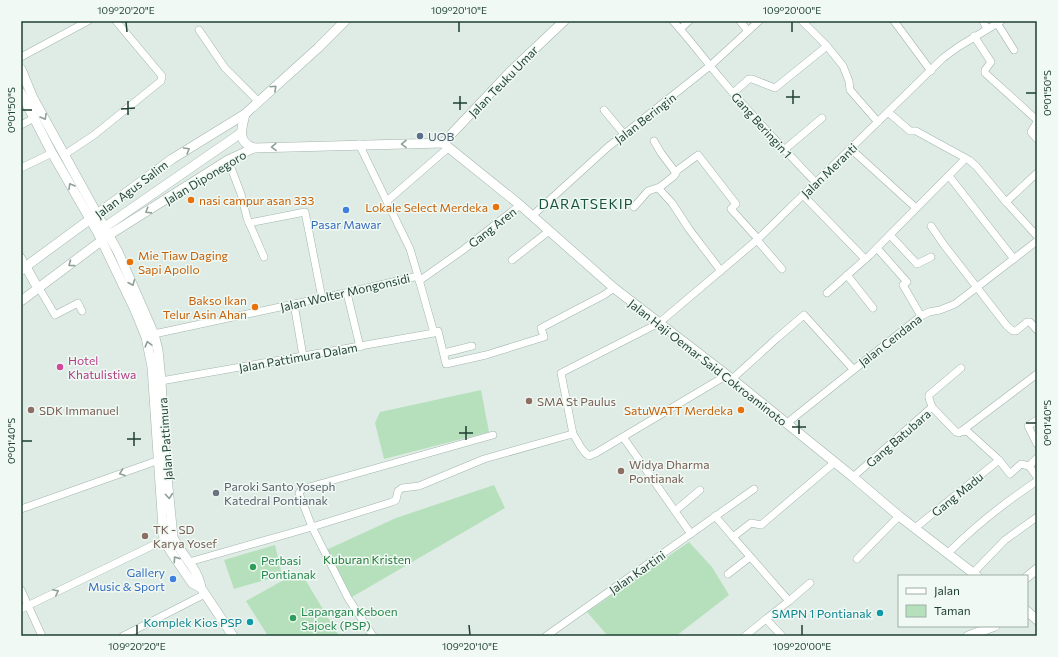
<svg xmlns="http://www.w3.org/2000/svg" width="1058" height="657" font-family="Commissioner,sans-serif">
  <rect width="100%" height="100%" fill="#dfece5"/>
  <g fill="#b6e0bc">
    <polygon points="481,390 489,432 384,459 375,423 380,412"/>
    <polygon points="494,485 505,508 352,597 326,550 396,518"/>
    <polygon points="689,542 712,567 729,595 676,636 608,636 587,612"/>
    <polygon points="275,545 282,575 234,589 224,560"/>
    <polygon points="300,571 339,636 268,636 246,601"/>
  </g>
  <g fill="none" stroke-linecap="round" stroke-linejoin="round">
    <defs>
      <g id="minor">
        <path d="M673,21C690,40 705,60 721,79C751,115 784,149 816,183"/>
        <polyline points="740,21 748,31"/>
        <polyline points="802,21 827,46 843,66 849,81 850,90 878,122"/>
        <polyline points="894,21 931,71"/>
        <polyline points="983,21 987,29"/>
        <polyline points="997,23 1014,50"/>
        <polyline points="680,29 689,21"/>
        <polyline points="199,30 225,68 259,102"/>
        <polyline points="974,36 991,62 985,70 985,73 1037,120 1037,122 1031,132 1037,139"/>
        <polyline points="21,57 88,21"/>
        <polyline points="733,93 749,79 752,79 775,88 827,46"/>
        <polyline points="604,110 624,134"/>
        <polyline points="888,112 910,131 916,131 969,160 976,166 1006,202 1037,236"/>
        <polyline points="21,125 34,118"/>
        <polyline points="654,141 661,153 676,173 674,176 660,187 660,190 672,203 689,229 721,271"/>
        <polyline points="851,149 916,208"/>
        <polyline points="784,150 822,118"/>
        <polyline points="64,155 94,135 161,81 162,76 116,21"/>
        <polyline points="228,160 241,194 247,218 264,257"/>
        <polyline points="21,168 52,153"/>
        <polyline points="675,172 698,155 736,204 731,209 758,239"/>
        <polyline points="949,176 1014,259"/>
        <polyline points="803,195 865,259"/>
        <polyline points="387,201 448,148"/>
        <polyline points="1006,202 1037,173"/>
        <polyline points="634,207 648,191 660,187"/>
        <polyline points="532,216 608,147 711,65 759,21"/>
        <polyline points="249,223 305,212 322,298"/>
        <polyline points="931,226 944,245 1007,326 1013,331 1016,331 1027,322 1030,322 1037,330"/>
        <polyline points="890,235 917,264 931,257"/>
        <polyline points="757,240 782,269"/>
        <polyline points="877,248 907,282 903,285 921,316"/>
        <polyline points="21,257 26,267"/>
        <polyline points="512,260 549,231"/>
        <polyline points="847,275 873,308"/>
        <polyline points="419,281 463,250 520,205"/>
        <polyline points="39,288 55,315 78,303 82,311"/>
        <polyline points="347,293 360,347"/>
        <polyline points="827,293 870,255 965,159"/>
        <polyline points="294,304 303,356"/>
        <polyline points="438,331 446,364 486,355 544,337 541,328 604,295 614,288"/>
        <polyline points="154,334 350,292 418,276 410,249 359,144"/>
        <polyline points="444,353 472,346"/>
        <polyline points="732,379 776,339 804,315 853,369"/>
        <polyline points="161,381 434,333 418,276"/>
        <polyline points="932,407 929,398 929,395 961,368"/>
        <polyline points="1037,420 1028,426 1037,444"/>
        <polyline points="787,423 921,316 929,312 940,310 955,304 1037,241"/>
        <polyline points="960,432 967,431 999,460 1010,474 1021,464 1029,466"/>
        <polyline points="573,434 561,373 659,323 757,240 943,58 958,47 1001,21"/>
        <path d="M493,435L302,489L299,493L312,527L392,502L396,500L398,491L402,488L419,486L484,459L569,435L573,434C579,442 580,450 589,456L596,453L727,375"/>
        <polyline points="623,437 691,534"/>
        <polyline points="1037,458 1029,466 1037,477"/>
        <polyline points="853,477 932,407 956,432 959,433 1037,374"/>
        <polyline points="21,509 162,459"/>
        <polyline points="675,511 700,490"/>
        <polyline points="715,516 733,537 751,523 761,525 835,462"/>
        <polyline points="915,528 999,460"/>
        <polyline points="733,537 789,601 766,619 782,636"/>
        <path d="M948,553C976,525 1004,503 1037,481"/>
        <polyline points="857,559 899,516"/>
        <polyline points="189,562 312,527 348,598 373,636"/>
        <polyline points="973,573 1005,540 1037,517"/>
        <polyline points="728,574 750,557"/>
        <polyline points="21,590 42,636"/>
        <polyline points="789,601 810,583"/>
        <polyline points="21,609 164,540 173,537"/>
        <polyline points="123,636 205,594"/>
        <polyline points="546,636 754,489"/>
        <polyline points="745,636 766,619"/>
      </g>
      <g id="tertiary">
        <path d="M21,69L33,98L118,252L154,334L158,350L161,381L165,457L173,537C181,555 198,568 201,588L233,636"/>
        <polyline points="21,93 52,153 98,233 135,310 146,337 152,367 163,528 164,540 171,552 192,583 201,588"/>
        <path d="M245,114C242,128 236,142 254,148"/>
        <polyline points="443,143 520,205 614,288 732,379 853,477 899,516 977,576"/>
        <polyline points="443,143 510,72 564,21"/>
        <polyline points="102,229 241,133"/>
        <polyline points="26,267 35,283 39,288"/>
        <polyline points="21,270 172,159 245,114 318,48 345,21"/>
        <polyline points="21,301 109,235 228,160 254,148 443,143"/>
        <polyline points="1027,577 1037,569"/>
        <polyline points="1027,611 1037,620"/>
        <polyline points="968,636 995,626"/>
      </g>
    </defs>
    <use href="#minor" stroke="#a1b5ac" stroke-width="8"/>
    <use href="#tertiary" stroke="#a1b5ac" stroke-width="10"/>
    <use href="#minor" stroke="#fff" stroke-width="7"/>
    <use href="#tertiary" stroke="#fff" stroke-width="9"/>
  </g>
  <defs><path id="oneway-chevron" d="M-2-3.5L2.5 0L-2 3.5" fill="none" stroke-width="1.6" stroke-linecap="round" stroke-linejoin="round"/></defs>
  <g stroke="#8e9f98">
    <use href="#oneway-chevron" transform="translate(274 88) rotate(-43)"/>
    <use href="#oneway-chevron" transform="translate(44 117) rotate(60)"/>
    <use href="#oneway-chevron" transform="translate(404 144) rotate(179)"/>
    <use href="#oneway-chevron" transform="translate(274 147) rotate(178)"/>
    <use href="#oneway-chevron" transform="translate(187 150) rotate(-31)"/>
    <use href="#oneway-chevron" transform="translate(71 186) rotate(-120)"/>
    <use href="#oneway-chevron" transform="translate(148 211) rotate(148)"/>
    <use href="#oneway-chevron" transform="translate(71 264) rotate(143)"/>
    <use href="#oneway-chevron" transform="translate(132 283) rotate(67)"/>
    <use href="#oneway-chevron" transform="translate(148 344) rotate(-105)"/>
    <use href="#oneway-chevron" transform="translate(122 473) rotate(160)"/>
    <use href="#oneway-chevron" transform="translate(169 496) rotate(85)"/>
    <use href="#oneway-chevron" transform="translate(176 559) rotate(-125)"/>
    <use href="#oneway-chevron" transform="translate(56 592) rotate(-26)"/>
  </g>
  <path fill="none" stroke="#1e3f32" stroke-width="1.5" d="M126,22L127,32M459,22V32M792,22V32M793,90V104M1026,93H1036M460,96V110M786,97H800M128,101V115M453,103H467M121,109L135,108M22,110H32M799,420V434M1026,423H1036M466,426V440M792,427H806M134,432V446M459,433H473M127,439H141M22,441H32M137,625V635M469,625L470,635M802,625V635"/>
  <circle fill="#5c6f8a" stroke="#f0f9f3" stroke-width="1.5" cx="420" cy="136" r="4"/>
  <g fill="#e8710a" stroke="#f0f9f3" stroke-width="1.5">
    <circle cx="191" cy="200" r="4"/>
    <circle cx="496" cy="207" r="4"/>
    <circle cx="130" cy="262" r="4"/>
    <circle cx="255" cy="307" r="4"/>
    <circle cx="741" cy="410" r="4"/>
  </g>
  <g fill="#3f7fe0" stroke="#f0f9f3" stroke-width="1.5">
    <circle cx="346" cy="210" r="4"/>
    <circle cx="173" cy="579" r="4"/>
  </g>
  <circle fill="#d1479c" stroke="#f0f9f3" stroke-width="1.5" cx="60" cy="367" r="4"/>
  <g fill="#8d6e63" stroke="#f0f9f3" stroke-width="1.5">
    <circle cx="529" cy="401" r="4"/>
    <circle cx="31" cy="410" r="4"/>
    <circle cx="621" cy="471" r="4"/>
    <circle cx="145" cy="536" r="4"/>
  </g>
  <circle fill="#6b7280" stroke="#f0f9f3" stroke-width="1.5" cx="216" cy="493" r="4"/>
  <g fill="#2e9e5b" stroke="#f0f9f3" stroke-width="1.5">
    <circle cx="253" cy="567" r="4"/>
    <circle cx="293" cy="618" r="4"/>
  </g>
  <g fill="#0f9aa8" stroke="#f0f9f3" stroke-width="1.5">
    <circle cx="880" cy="613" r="4"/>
    <circle cx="250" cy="622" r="4"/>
  </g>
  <g text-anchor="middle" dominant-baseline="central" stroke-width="3" stroke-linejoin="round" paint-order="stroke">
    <g font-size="12" fill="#1e3f32" stroke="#f0f9f3">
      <text transform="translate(503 81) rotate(-46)">Jalan Teuku Umar</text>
      <text transform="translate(645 118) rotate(-38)">Jalan Beringin</text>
      <text transform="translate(762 125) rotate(48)">Gang Beringin 1</text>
      <text transform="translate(829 170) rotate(-44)">Jalan Meranti</text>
      <text transform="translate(205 177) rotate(-31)">Jalan Diponegoro</text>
      <text transform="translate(131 189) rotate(-37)">Jalan Agus Salim</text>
      <text transform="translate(492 227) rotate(-38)">Gang Aren</text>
      <text transform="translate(345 292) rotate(-13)">Jalan Wolter Mongonsidi</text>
      <text transform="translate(890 340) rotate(-38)">Jalan Cendana</text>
      <text transform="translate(298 357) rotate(-10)">Jalan Pattimura Dalam</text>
      <text transform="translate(708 362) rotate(38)">Jalan Haji Oemar Said Cokroaminoto</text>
      <text transform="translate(898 438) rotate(-41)">Gang Batubara</text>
      <text transform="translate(165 439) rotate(-94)">Jalan Pattimura</text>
      <text transform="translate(957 494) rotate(-39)">Gang Madu</text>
      <text transform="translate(637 572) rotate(-35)">Jalan Kartini</text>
    </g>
    <g font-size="12" fill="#4e5e75" stroke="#f0f9f3" text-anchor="start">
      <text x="428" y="136">UOB</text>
    </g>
    <g font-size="12" fill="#c56008" stroke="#f0f9f3" text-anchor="end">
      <text x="199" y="200" text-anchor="start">nasi campur asan 333</text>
      <text x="488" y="207">Lokale Select Merdeka</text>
      <text x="138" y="255" text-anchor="start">Mie Tiaw Daging<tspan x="138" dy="14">Sapi Apollo</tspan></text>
      <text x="247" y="300">Bakso Ikan<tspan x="247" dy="14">Telur Asin Ahan</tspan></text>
      <text x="733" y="410">SatuWATT Merdeka</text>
    </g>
    <g font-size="12" fill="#366cbe" stroke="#f0f9f3">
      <text x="346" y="224">Pasar Mawar</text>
      <text x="165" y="572" text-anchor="end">Gallery<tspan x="165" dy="14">Music &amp; Sport</tspan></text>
    </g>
    <g font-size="12" fill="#b23c85" stroke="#f0f9f3" text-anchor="start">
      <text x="68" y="360">Hotel<tspan x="68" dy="14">Khatulistiwa</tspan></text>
    </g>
    <g font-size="12" fill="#785e54" stroke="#f0f9f3" text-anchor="start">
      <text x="537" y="401">SMA St Paulus</text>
      <text x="39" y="410">SDK Immanuel</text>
      <text x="629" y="464">Widya Dharma<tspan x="629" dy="14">Pontianak</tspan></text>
      <text x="153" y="529">TK - SD<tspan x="153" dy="14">Karya Yosef</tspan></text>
    </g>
    <g font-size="12" fill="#5b616d" stroke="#f0f9f3" text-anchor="start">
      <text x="224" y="486">Paroki Santo Yoseph<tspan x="224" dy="14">Katedral Pontianak</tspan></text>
    </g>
    <g font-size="12" fill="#247a3b" stroke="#f0f9f3">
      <text x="367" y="559">Kuburan Kristen</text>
    </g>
    <g font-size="12" fill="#27864d" stroke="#f0f9f3" text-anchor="start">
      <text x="261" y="560">Perbasi<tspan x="261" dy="14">Pontianak</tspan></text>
      <text x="301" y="611">Lapangan Keboen<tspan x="301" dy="14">Sajoek (PSP)</tspan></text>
    </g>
    <g font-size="12" fill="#0d838f" stroke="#f0f9f3" text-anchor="end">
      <text x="872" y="613">SMPN 1 Pontianak</text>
      <text x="242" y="622">Komplek Kios PSP</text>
    </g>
    <g font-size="14" letter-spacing="1" fill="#18533d" stroke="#f0f9f3">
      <text x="586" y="203">DARATSEKIP</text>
    </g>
  </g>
  <rect width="1058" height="657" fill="none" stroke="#f0f9f3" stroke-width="44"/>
  <rect x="898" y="575" width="130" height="52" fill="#f0f9f3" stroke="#9cafa6"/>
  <rect x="906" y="588" width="20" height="6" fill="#ffffff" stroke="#9cafa6"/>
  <text x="934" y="595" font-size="12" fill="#1e3f32">Jalan</text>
  <rect x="906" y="605" width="20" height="12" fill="#b6e0bc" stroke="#9cafa6"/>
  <text x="934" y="615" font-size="12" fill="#1e3f32">Taman</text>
  <rect x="22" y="22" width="1014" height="613" fill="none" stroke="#1e3f32" stroke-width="1.5"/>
  <g font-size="10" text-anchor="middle" fill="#1e3f32">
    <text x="126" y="14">109°20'20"E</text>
    <text x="459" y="14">109°20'10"E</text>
    <text x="792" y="14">109°20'00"E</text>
    <text transform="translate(1047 93) rotate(-90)" y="4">0°01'50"S</text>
    <text transform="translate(11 110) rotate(-90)" y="4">0°01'50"S</text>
    <text transform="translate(1047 423) rotate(-90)" y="4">0°01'40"S</text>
    <text transform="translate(11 441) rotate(-90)" y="4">0°01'40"S</text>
    <text x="137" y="650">109°20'20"E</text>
    <text x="470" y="650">109°20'10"E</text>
    <text x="802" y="650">109°20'00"E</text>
  </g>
</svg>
